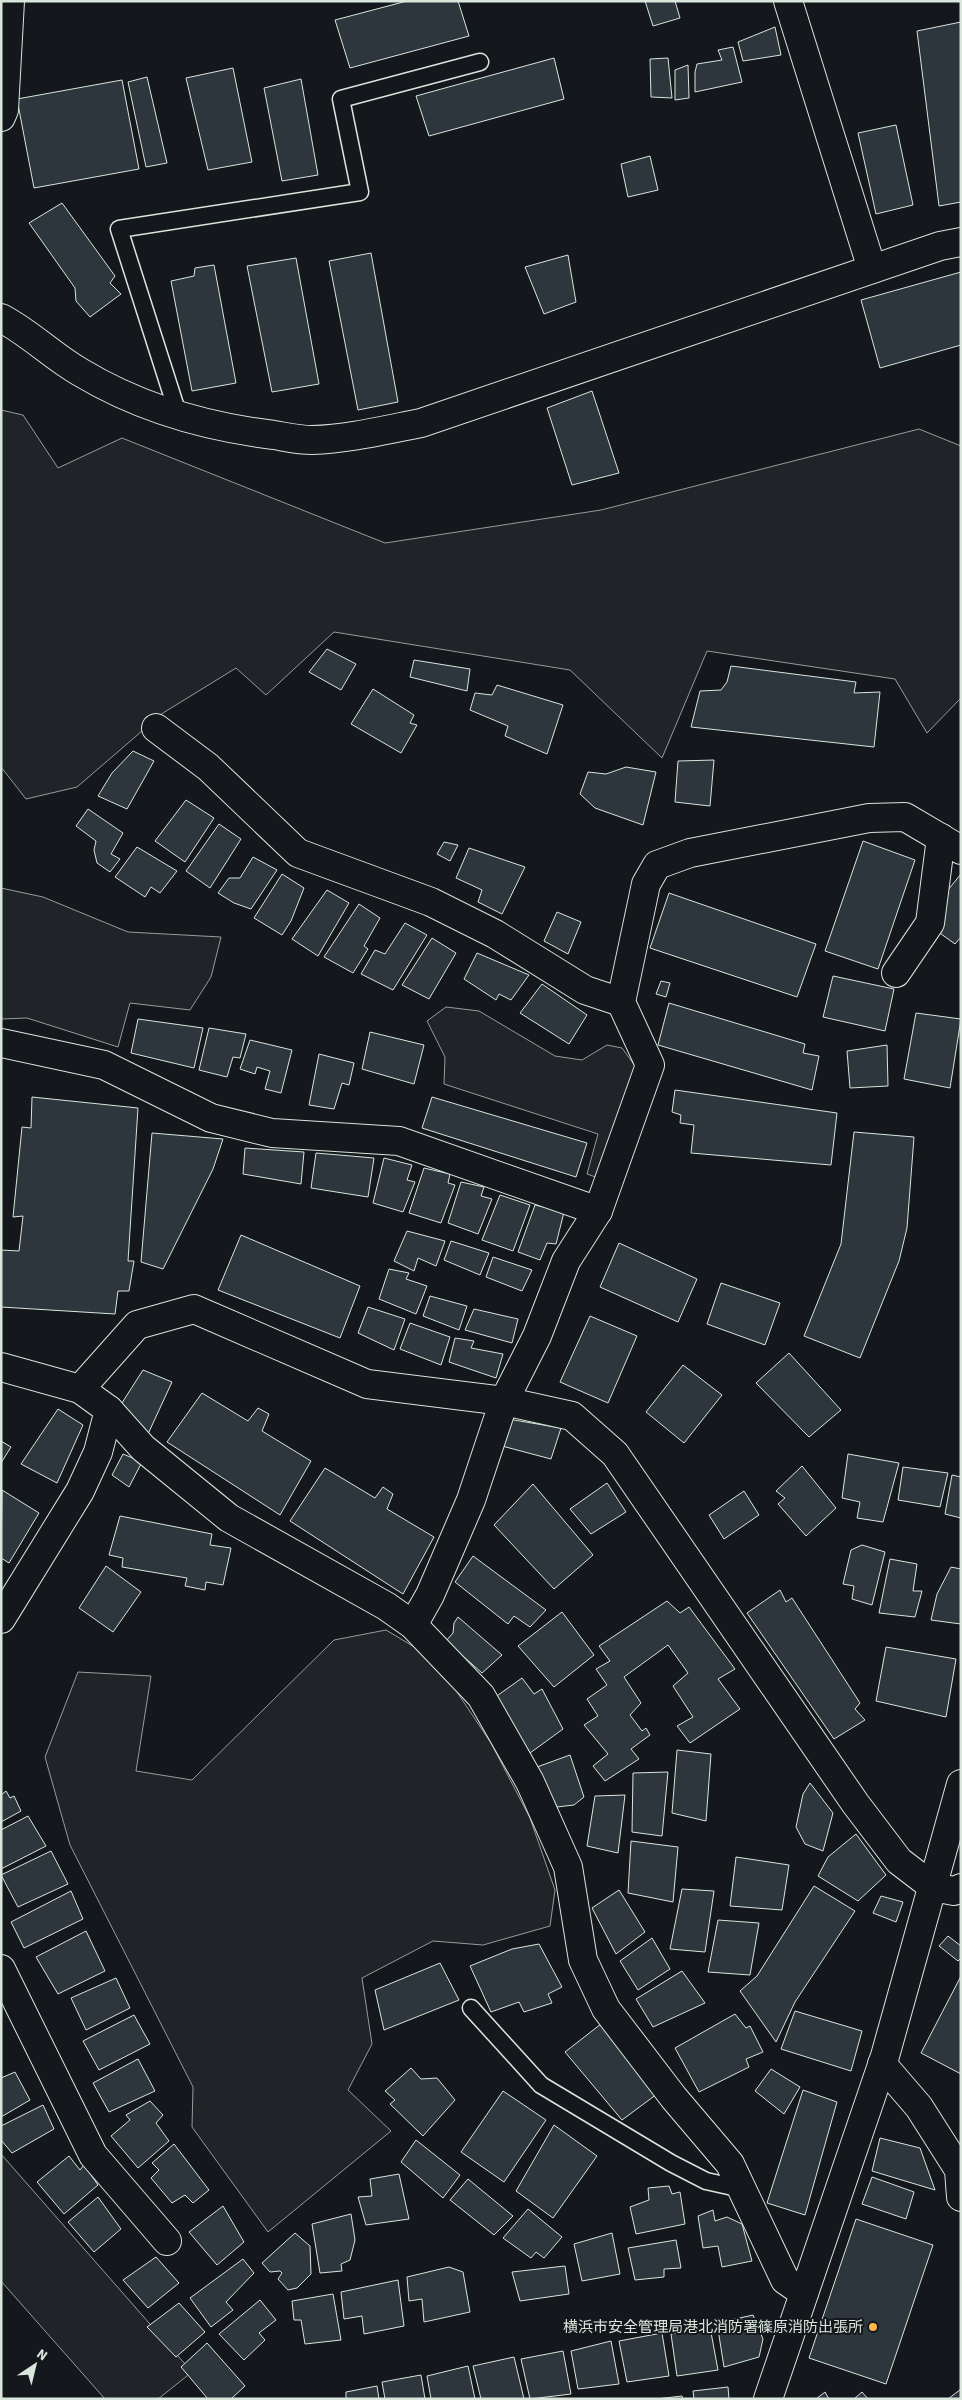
<svg xmlns="http://www.w3.org/2000/svg" width="962" height="2400" font-family="'Source Sans 3','Noto Sans JP',sans-serif">
  <rect width="100%" height="100%" fill="#14181c"/>
  <g fill="#202428" stroke="#939e99">
    <polygon points="1,410 23,415 58,468 122,438 385,543 601,510 919,429 961,446 961,698 927,733 895,679 707,651 662,758 570,670 334,632 266,695 236,668 163,713 77,787 26,799 1,767"/>
    <polygon points="1,888 43,897 128,932 221,937 211,977 190,1010 130,1003 118,1047 27,1018 1,1019"/>
    <polygon points="446,1007 479,1011 555,1056 582,1060 607,1045 622,1048 638,1070 601,1179 587,1174 598,1134 444,1084 445,1057 427,1021"/>
    <polygon points="386,1630 416,1648 447,1677 491,1743 530,1818 555,1890 550,1926 483,1945 433,1941 362,1978 372,2044 348,2090 391,2131 268,2232 192,2127 193,2087 70,1845 45,1757 78,1672 151,1676 136,1771 192,1780 334,1640"/>
    <polygon points="1,2154 192,2372 158,2399 105,2399 1,2281"/>
  </g>
  <g fill="#2c363c" stroke="#d8e6dc">
    <polygon points="407,1 458,1 469,36 350,68 335,20"/>
    <polygon points="645,1 675,1 680,18 653,26"/>
    <polygon points="961,22 961,202 939,206 917,31"/>
    <polygon points="775,27 781,55 743,61 738,42"/>
    <polygon points="733,47 742,82 695,92 695,72 697,64 722,60 718,50"/>
    <polygon points="554,58 564,99 429,136 416,96"/>
    <polygon points="668,58 672,98 651,97 650,59"/>
    <polygon points="688,65 689,98 675,100 675,70"/>
    <polygon points="233,68 252,162 208,170 186,78"/>
    <polygon points="147,77 167,163 146,167 128,82"/>
    <polygon points="301,79 318,175 282,181 264,88"/>
    <polygon points="122,80 139,169 34,188 17,99"/>
    <polygon points="896,125 913,205 876,214 858,133"/>
    <polygon points="650,156 658,190 628,197 621,164"/>
    <polygon points="62,203 115,276 110,283 121,294 90,317 76,301 75,288 29,223"/>
    <polygon points="371,253 398,402 358,410 329,261"/>
    <polygon points="568,255 576,302 544,314 525,267"/>
    <polygon points="296,258 319,384 272,392 247,266"/>
    <polygon points="214,265 236,383 192,391 171,281 194,276 195,268"/>
    <polygon points="961,272 961,345 880,368 861,300"/>
    <polygon points="592,391 619,473 572,485 547,408"/>
    <polygon points="327,649 356,664 341,690 309,672"/>
    <polygon points="414,660 470,669 467,691 410,677"/>
    <polygon points="731,666 856,682 854,693 880,692 874,747 691,727 700,691 721,690 727,682"/>
    <polygon points="497,685 563,705 547,754 505,736 508,726 470,710 475,693 492,695"/>
    <polygon points="373,689 414,715 410,723 417,725 401,753 351,724"/>
    <polygon points="133,751 154,761 127,809 98,796 112,773"/>
    <polygon points="714,760 710,806 675,802 678,761"/>
    <polygon points="626,767 656,772 643,825 595,808 580,794 588,772 606,774"/>
    <polygon points="186,800 214,818 185,862 155,841"/>
    <polygon points="88,809 123,833 111,854 120,859 110,872 97,863 94,850 96,841 76,826"/>
    <polygon points="219,824 241,839 210,888 186,871"/>
    <polygon points="863,841 915,860 878,969 825,951"/>
    <polygon points="444,842 458,845 450,861 437,854"/>
    <polygon points="137,847 177,871 160,893 151,887 145,897 115,877"/>
    <polygon points="469,848 525,867 502,914 478,902 482,890 456,878"/>
    <polygon points="253,857 277,870 251,909 234,903 218,893 229,878 240,878"/>
    <polygon points="282,874 304,888 291,921 282,935 254,918"/>
    <polygon points="961,874 961,937 955,944 937,931 943,896"/>
    <polygon points="327,890 349,903 318,956 292,939"/>
    <polygon points="669,893 816,944 797,997 650,948"/>
    <polygon points="359,904 380,918 364,946 368,949 353,973 324,957"/>
    <polygon points="557,912 581,922 568,954 544,941"/>
    <polygon points="405,923 427,935 393,990 361,974 375,950 385,954"/>
    <polygon points="432,938 456,953 429,999 402,985"/>
    <polygon points="477,953 529,975 511,1000 499,994 496,1000 464,979"/>
    <polygon points="833,976 894,989 885,1031 823,1017"/>
    <polygon points="661,981 670,983 666,997 656,994"/>
    <polygon points="542,984 587,1015 569,1044 520,1013"/>
    <polygon points="669,1003 805,1044 803,1053 819,1056 812,1090 658,1045"/>
    <polygon points="916,1013 961,1019 950,1088 904,1079"/>
    <polygon points="138,1019 203,1028 194,1068 131,1053"/>
    <polygon points="209,1028 246,1034 240,1058 233,1057 227,1077 199,1070"/>
    <polygon points="370,1032 424,1045 414,1084 362,1069"/>
    <polygon points="250,1040 292,1050 281,1093 265,1089 270,1071 257,1067 255,1074 240,1069"/>
    <polygon points="887,1045 888,1086 850,1088 847,1051"/>
    <polygon points="319,1054 354,1063 349,1085 342,1083 334,1109 309,1105"/>
    <polygon points="675,1090 837,1113 831,1165 691,1153 694,1125 680,1123 681,1115 672,1112"/>
    <polygon points="32,1097 138,1108 128,1261 134,1261 129,1291 118,1291 115,1314 1,1307 1,1250 19,1251 23,1216 13,1217 22,1127 31,1128"/>
    <polygon points="432,1097 587,1143 576,1177 422,1128"/>
    <polygon points="854,1132 914,1137 907,1228 899,1261 860,1358 804,1336 841,1244"/>
    <polygon points="152,1133 223,1139 213,1169 163,1269 141,1262"/>
    <polygon points="245,1148 304,1152 301,1184 243,1174"/>
    <polygon points="316,1153 374,1158 368,1197 311,1188"/>
    <polygon points="384,1158 412,1165 407,1180 415,1182 403,1212 373,1203"/>
    <polygon points="424,1168 450,1174 448,1183 455,1185 441,1223 409,1213"/>
    <polygon points="461,1182 484,1187 481,1196 492,1199 478,1234 448,1223"/>
    <polygon points="500,1195 530,1205 513,1251 482,1240"/>
    <polygon points="535,1205 564,1212 556,1244 547,1243 540,1260 518,1252"/>
    <polygon points="407,1231 445,1241 436,1266 418,1258 414,1271 394,1261"/>
    <polygon points="241,1235 360,1286 340,1338 218,1290"/>
    <polygon points="451,1241 489,1253 480,1275 444,1260"/>
    <polygon points="619,1243 697,1279 678,1322 600,1287"/>
    <polygon points="493,1257 532,1270 522,1291 486,1277"/>
    <polygon points="389,1269 409,1273 406,1279 427,1286 416,1314 379,1299"/>
    <polygon points="721,1283 780,1303 765,1345 707,1324"/>
    <polygon points="430,1296 467,1306 459,1330 423,1316"/>
    <polygon points="368,1307 405,1319 394,1350 358,1333"/>
    <polygon points="474,1309 518,1319 512,1343 465,1330"/>
    <polygon points="590,1316 637,1336 608,1403 560,1382"/>
    <polygon points="410,1323 450,1337 441,1365 400,1349"/>
    <polygon points="455,1338 474,1341 471,1348 503,1354 496,1378 449,1362"/>
    <polygon points="789,1353 841,1410 809,1437 756,1383"/>
    <polygon points="683,1365 722,1395 684,1443 646,1412"/>
    <polygon points="143,1370 172,1382 148,1434 120,1406"/>
    <polygon points="202,1393 248,1421 258,1408 269,1414 262,1431 311,1461 280,1515 167,1442"/>
    <polygon points="58,1409 83,1425 57,1483 21,1464"/>
    <polygon points="508,1419 561,1428 551,1459 502,1446"/>
    <polygon points="1,1441 11,1447 1,1463"/>
    <polygon points="123,1454 142,1462 129,1487 112,1475"/>
    <polygon points="848,1454 899,1463 883,1522 857,1518 860,1502 842,1498"/>
    <polygon points="802,1466 836,1508 806,1536 778,1504 785,1498 776,1491"/>
    <polygon points="903,1467 948,1473 940,1507 898,1500"/>
    <polygon points="325,1468 375,1498 383,1487 393,1494 387,1509 434,1537 403,1594 290,1521"/>
    <polygon points="952,1475 961,1477 961,1518 945,1514"/>
    <polygon points="607,1483 626,1512 591,1534 570,1509"/>
    <polygon points="533,1484 593,1555 554,1589 494,1525"/>
    <polygon points="2,1490 39,1513 9,1563 1,1558"/>
    <polygon points="744,1491 759,1515 724,1539 709,1515"/>
    <polygon points="120,1516 212,1534 210,1545 231,1548 223,1585 206,1582 205,1590 185,1586 187,1578 122,1567 123,1558 109,1555"/>
    <polygon points="862,1545 885,1552 872,1605 852,1599 854,1586 843,1584 851,1550"/>
    <polygon points="473,1556 546,1610 530,1627 514,1616 508,1624 455,1582"/>
    <polygon points="890,1559 917,1564 913,1591 922,1591 915,1617 879,1613"/>
    <polygon points="106,1566 141,1592 113,1632 79,1608"/>
    <polygon points="951,1567 961,1569 961,1624 931,1620 937,1594"/>
    <polygon points="780,1590 786,1602 792,1598 860,1703 855,1709 865,1720 834,1739 747,1613"/>
    <polygon points="667,1601 680,1613 689,1607 735,1669 718,1679 740,1709 690,1743 677,1726 693,1717 673,1686 688,1673 668,1645 624,1677 641,1703 630,1715 642,1731 646,1728 650,1735 631,1749 639,1759 605,1781 593,1766 608,1754 584,1725 598,1716 587,1699 607,1685 596,1669 610,1661 599,1646"/>
    <polygon points="562,1612 594,1655 554,1687 518,1646"/>
    <polygon points="458,1617 502,1655 482,1673 446,1641 453,1633 454,1623"/>
    <polygon points="886,1647 956,1659 946,1717 876,1701"/>
    <polygon points="522,1678 534,1694 542,1689 563,1729 530,1753 494,1698"/>
    <polygon points="677,1750 711,1754 706,1821 672,1813"/>
    <polygon points="570,1755 584,1797 574,1805 557,1807 537,1767"/>
    <polygon points="668,1772 662,1836 632,1832 633,1773"/>
    <polygon points="810,1783 833,1813 823,1851 805,1844 796,1827 803,1794"/>
    <polygon points="6,1791 10,1798 14,1796 21,1811 1,1822 1,1795"/>
    <polygon points="625,1795 618,1853 587,1846 595,1796"/>
    <polygon points="28,1816 46,1846 1,1869 1,1830"/>
    <polygon points="856,1834 886,1875 858,1901 818,1876 828,1857"/>
    <polygon points="631,1841 678,1847 673,1902 628,1893"/>
    <polygon points="51,1851 68,1884 18,1907 1,1875"/>
    <polygon points="736,1857 789,1865 782,1910 730,1906"/>
    <polygon points="814,1886 855,1911 795,2002 776,2042 740,1991 757,1976"/>
    <polygon points="682,1889 714,1891 705,1952 670,1949"/>
    <polygon points="619,1890 645,1932 616,1954 592,1908"/>
    <polygon points="71,1891 83,1919 24,1948 11,1922"/>
    <polygon points="881,1896 903,1902 896,1922 873,1913"/>
    <polygon points="718,1920 759,1923 750,1975 708,1972"/>
    <polygon points="86,1931 105,1971 58,1994 36,1957"/>
    <polygon points="948,1936 961,1946 961,1958 958,1961 939,1946"/>
    <polygon points="652,1938 670,1969 638,1990 620,1961"/>
    <polygon points="539,1944 562,1987 548,1994 552,2003 524,2012 519,2002 491,2012 470,1966 512,1949"/>
    <polygon points="440,1963 459,2000 384,2030 375,1990"/>
    <polygon points="682,1971 705,2003 653,2027 636,1999"/>
    <polygon points="961,1976 961,2074 921,2053"/>
    <polygon points="116,1978 130,2008 86,2030 71,1998"/>
    <polygon points="795,2011 862,2031 851,2071 781,2049"/>
    <polygon points="735,2014 746,2028 750,2026 763,2052 746,2059 749,2067 699,2092 675,2048"/>
    <polygon points="134,2015 150,2044 99,2070 83,2041"/>
    <polygon points="601,2024 657,2094 622,2120 565,2052"/>
    <polygon points="138,2059 155,2091 109,2112 93,2083"/>
    <polygon points="411,2068 421,2079 437,2078 455,2100 423,2136 390,2104 395,2100 385,2091"/>
    <polygon points="771,2069 800,2087 784,2114 755,2091"/>
    <polygon points="15,2072 30,2100 1,2117 1,2078"/>
    <polygon points="803,2090 837,2102 805,2215 767,2203"/>
    <polygon points="503,2091 546,2120 504,2182 461,2152"/>
    <polygon points="150,2101 163,2115 156,2123 169,2141 138,2168 111,2136 130,2120 126,2115"/>
    <polygon points="43,2105 54,2129 12,2153 1,2140 1,2126"/>
    <polygon points="554,2125 597,2156 553,2218 516,2191"/>
    <polygon points="880,2138 920,2148 935,2190 872,2171"/>
    <polygon points="416,2140 460,2175 443,2198 401,2162"/>
    <polygon points="174,2144 209,2190 193,2203 185,2195 172,2203 151,2178 159,2170 152,2163"/>
    <polygon points="69,2156 80,2170 84,2165 98,2185 64,2214 37,2182"/>
    <polygon points="399,2174 409,2219 366,2225 358,2197 372,2196 370,2179"/>
    <polygon points="872,2177 914,2192 906,2219 862,2204"/>
    <polygon points="468,2179 513,2216 494,2235 450,2200"/>
    <polygon points="669,2186 672,2194 680,2192 685,2224 636,2234 630,2207 649,2200 648,2188"/>
    <polygon points="98,2197 121,2229 94,2252 68,2222"/>
    <polygon points="223,2206 244,2242 217,2265 189,2232"/>
    <polygon points="528,2209 562,2237 544,2258 536,2252 531,2258 503,2238"/>
    <polygon points="713,2210 715,2221 727,2217 742,2224 752,2261 722,2267 718,2246 703,2248 698,2216"/>
    <polygon points="351,2214 355,2240 350,2260 341,2264 342,2271 320,2273 312,2224"/>
    <polygon points="856,2219 933,2245 886,2384 809,2358"/>
    <polygon points="295,2233 310,2246 311,2274 297,2288 288,2290 278,2279 282,2273 280,2271 270,2272 262,2263"/>
    <polygon points="612,2233 620,2274 582,2281 574,2244"/>
    <polygon points="676,2240 681,2268 664,2269 664,2277 635,2280 628,2248"/>
    <polygon points="156,2257 179,2283 148,2308 123,2280"/>
    <polygon points="243,2259 254,2273 226,2302 233,2310 211,2327 190,2298"/>
    <polygon points="565,2266 569,2294 520,2301 512,2272"/>
    <polygon points="449,2267 463,2272 470,2312 424,2322 422,2299 409,2301 407,2277"/>
    <polygon points="398,2280 404,2326 364,2334 362,2316 344,2319 341,2292"/>
    <polygon points="333,2294 341,2340 305,2344 301,2320 294,2320 292,2301"/>
    <polygon points="260,2300 276,2320 259,2333 265,2340 244,2360 219,2334"/>
    <polygon points="179,2303 205,2332 176,2357 147,2327"/>
    <polygon points="753,2315 763,2339 759,2357 724,2367 717,2323"/>
    <polygon points="710,2327 718,2370 677,2376 671,2334"/>
    <polygon points="662,2333 669,2376 627,2382 619,2341"/>
    <polygon points="611,2341 619,2384 578,2389 571,2351"/>
    <polygon points="207,2343 245,2386 231,2399 208,2399 181,2367"/>
    <polygon points="563,2351 571,2394 530,2399 521,2359"/>
    <polygon points="514,2357 524,2399 481,2399 473,2366"/>
    <polygon points="468,2366 475,2399 431,2399 427,2376"/>
    <polygon points="421,2375 425,2399 385,2399 382,2382"/>
    <polygon points="377,2386 379,2399 346,2399 346,2392"/>
    <polygon points="728,2387 729,2399 694,2399 693,2391"/>
    <polygon points="961,2389 961,2399 948,2399"/>
    <polygon points="825,2392 829,2399 816,2399"/>
    <polygon points="862,2392 868,2399 854,2399"/>
    <polygon points="682,2396 683,2399 656,2399"/>
  </g>
  <g fill="none" stroke-linecap="round" stroke-linejoin="round">
    <defs>
      <g id="service">
        <polyline points="178,414 119,229 360,192 341,99 480,62"/>
        <polyline points="471,2008 541,2085 671,2163 706,2181 742,2189"/>
      </g>
      <g id="minor">
        <polyline points="788,1 872,269"/>
        <polyline points="1,117 4,110 10,1"/>
        <path d="M1,318C30,333 52,356 80,372C138,407 207,427 274,435C286,437 299,440 312,440C348,439 385,430 421,423L940,246L961,242"/>
        <polyline points="156,728 208,767 298,853 431,902 495,934 585,990 621,1002"/>
        <polyline points="896,973 930,923 941,838"/>
        <polyline points="1,1043 104,1065 211,1118 272,1133 399,1141 598,1211"/>
        <polyline points="1,1367 80,1389 109,1410 143,1448 229,1518 386,1606 413,1625 481,1696 530,1782 568,1867 583,1960 606,2009 674,2098 730,2164 785,2280 804,2293"/>
        <polyline points="80,1389 137,1325 194,1309 367,1384 504,1401 572,1416 615,1454 855,1803 899,1861 933,1887 954,1891 961,1888"/>
        <polyline points="1,1619 80,1491 98,1452 109,1410"/>
        <polyline points="413,1625 430,1595 471,1500 504,1401 537,1336 566,1261 598,1211 650,1065 621,1002 646,884 657,865 690,853 869,818 905,817 961,850"/>
        <polyline points="1,1969 93,2155 167,2241"/>
        <polyline points="882,2064 919,2107 959,2170 961,2197"/>
        <polyline points="768,2399 885,2056 961,1784"/>
      </g>
    </defs>
    <use href="#service" stroke="#d8e6dc" stroke-width="19"/>
    <use href="#minor" stroke="#d8e6dc" stroke-width="30"/>
    <use href="#service" stroke="#14181c" stroke-width="16"/>
    <use href="#minor" stroke="#14181c" stroke-width="28"/>
  </g>
  <circle fill="#ffb74d" stroke="#14181c" stroke-width="2" cx="873" cy="2327" r="5"/>
  <g text-anchor="middle" dominant-baseline="central" stroke-width="4" stroke-linejoin="round" paint-order="stroke">
    <g font-size="15" fill="#d8e6dc" stroke="#14181c" text-anchor="end">
      <text x="863" y="2327">横浜市安全管理局港北消防署篠原消防出張所</text>
    </g>
  </g>
  <rect width="962" height="2400" fill="none" stroke="#d8e6dc" stroke-width="5"/>
  <g transform="translate(35 2365) rotate(35)" stroke="#14181c" stroke-width="4" paint-order="stroke">
  <path d="M0-4L9 19L0 12L-9 19Z" fill="#d8e6dc"/>
  <text y="-8" font-size="14" font-weight="bold" text-anchor="middle" fill="#d8e6dc">N</text>
  </g>
</svg>
